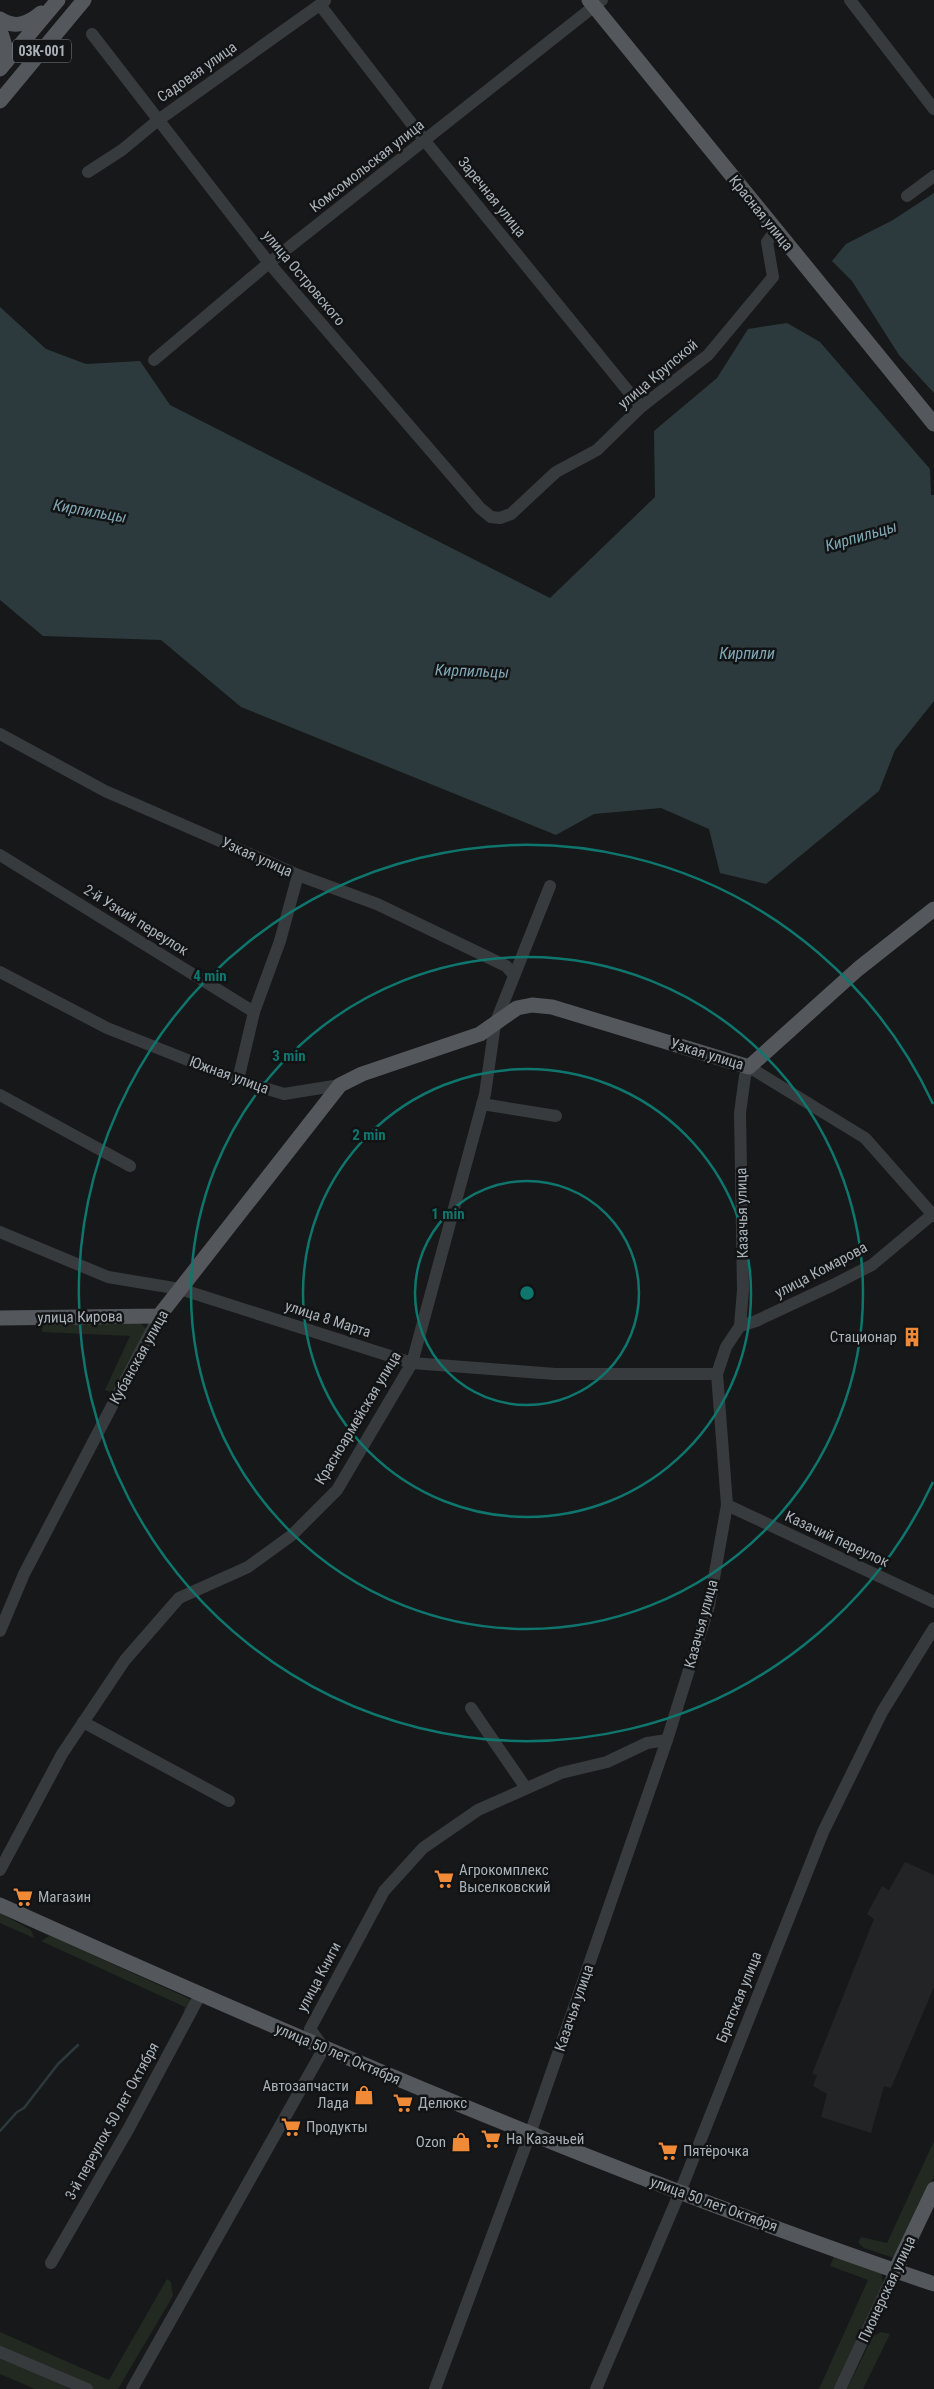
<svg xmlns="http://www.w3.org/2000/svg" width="934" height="2389" font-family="'Roboto Condensed',sans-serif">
  <rect width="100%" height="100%" fill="#171819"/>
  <polygon fill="#232426" points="905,1862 934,1875 934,1987 891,2088 884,2086 871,2133 821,2117 827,2094 813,2086 817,2075 812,2074 874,1919 867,1914 882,1886 889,1890"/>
  <g fill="#222921">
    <polygon points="43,1323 140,1323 147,1329 116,1394 105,1390 130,1336 42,1332"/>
    <polygon points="0,1913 31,1930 34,1938 0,1923"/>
    <polygon points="49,1936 53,1937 192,2000 182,2018 185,2007 41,1941"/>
    <polygon points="934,2141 934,2177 894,2258 864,2248 858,2242 861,2237 887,2243"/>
    <polygon points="834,2256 881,2272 883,2284 835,2389 819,2389 868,2280 830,2266"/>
    <polygon points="167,2279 171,2282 173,2296 118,2389 93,2389 0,2349 0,2332 109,2380"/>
    <polygon points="881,2332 890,2334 863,2389 847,2389 873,2336"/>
    <polygon points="0,2357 71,2389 35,2389 0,2374"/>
  </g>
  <g fill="#2d3a3d">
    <polygon points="934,193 934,393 899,355 852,281 832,261 846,244 893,220"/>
    <polygon points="0,307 46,349 86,364 140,361 170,405 550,598 655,497 654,431 717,378 748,329 787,323 820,342 930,469 931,495 934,495 934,701 895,750 879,791 766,884 720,873 709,829 661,808 594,814 556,835 241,707 161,640 43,636 0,600"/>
  </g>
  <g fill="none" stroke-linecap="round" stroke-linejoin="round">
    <polyline stroke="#2d3a3d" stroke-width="2.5" points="0,2131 17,2112 24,2108 58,2064 78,2045"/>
    <g stroke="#383b3e" stroke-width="12">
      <polyline points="850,0 934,109"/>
      <polyline points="320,5 425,141 641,407"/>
      <polyline points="92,34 269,263 480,508 491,517 500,518 511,514 556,472 597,450 641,407 708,355 773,277 767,242 775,231"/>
      <polyline points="88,172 122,150 157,121 325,1"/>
      <polyline points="907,196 934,176"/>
      <polyline points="154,360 269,263 602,0"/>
      <polyline points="0,734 105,791 298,875 377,904 506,966 514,975"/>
      <polyline points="0,855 254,1012"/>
      <polyline points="0,972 107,1028 238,1080 284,1094 340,1085"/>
      <polyline points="238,1080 254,1012 280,941 298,875"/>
      <polyline points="0,1095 130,1166"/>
      <polyline points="482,1104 556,1116"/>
      <polyline points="0,1232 108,1277 180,1289 412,1363 555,1374 717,1374"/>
      <polyline points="740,1326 756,1321 833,1285 872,1265 934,1213"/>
      <polyline points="727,1505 934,1602"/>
      <polyline points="0,1631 24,1574 159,1316"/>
      <polyline points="471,1708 526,1788"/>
      <polyline points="83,1722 229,1801"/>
      <polyline points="0,1870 62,1754 125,1660 179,1598 248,1567 292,1535 337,1490 412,1363 485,1094 495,1024 550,886"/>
      <polyline points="51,2263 129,2128 200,1995"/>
      <polyline points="0,2352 87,2389"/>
      <polyline points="132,2389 324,2048 310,2029 384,1891 423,1848 478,1810 561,1773 607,1762 647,1743 667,1740"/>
      <polyline points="435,2389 530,2134 667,1740 709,1606 727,1505 717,1374 726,1347 740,1326 743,1290 740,1113 745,1076 749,1067 865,1138 934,1216"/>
      <polyline points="596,2389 680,2192 823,1832 882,1712 934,1628"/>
      <polyline points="840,2389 895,2271"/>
    </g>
    <g stroke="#54585d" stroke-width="15">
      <polyline points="589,0 934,424"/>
      <path d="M0,19C15,29 28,24 41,13"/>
      <polyline points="0,30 5,46 0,61"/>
      <polyline points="0,69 58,0"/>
      <polyline points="0,101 84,0"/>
      <polyline points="0,1318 159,1316 340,1085 362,1074 480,1034 517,1008 532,1005 552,1007 749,1067 858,969 934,909"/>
      <path d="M0,1905C307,2043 615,2176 934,2284"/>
      <polyline points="895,2271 934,2189"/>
    </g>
  </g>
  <g fill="none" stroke="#0f766e" stroke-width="2.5">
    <circle cx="527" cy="1293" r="112"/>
    <circle cx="527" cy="1293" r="224"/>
    <circle cx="527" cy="1293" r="336"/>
    <path d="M933 1482A448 448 0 1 1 933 1104"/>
  </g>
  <defs>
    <symbol id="building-bare" viewBox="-9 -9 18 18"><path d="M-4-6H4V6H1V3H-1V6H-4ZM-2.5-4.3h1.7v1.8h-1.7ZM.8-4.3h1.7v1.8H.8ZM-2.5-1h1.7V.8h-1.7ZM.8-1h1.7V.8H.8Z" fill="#f18a37" stroke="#121314" stroke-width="2.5" paint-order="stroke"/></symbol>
    <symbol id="supermarket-bare" viewBox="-9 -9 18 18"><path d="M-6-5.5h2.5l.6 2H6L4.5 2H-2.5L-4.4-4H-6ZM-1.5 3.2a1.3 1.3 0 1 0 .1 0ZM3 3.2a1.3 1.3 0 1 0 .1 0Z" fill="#f18a37" stroke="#121314" stroke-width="2.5" paint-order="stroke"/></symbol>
    <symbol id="shop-bare" viewBox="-9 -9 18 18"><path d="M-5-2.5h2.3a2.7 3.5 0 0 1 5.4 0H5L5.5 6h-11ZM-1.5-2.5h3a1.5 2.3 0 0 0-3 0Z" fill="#f18a37" stroke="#121314" stroke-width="2.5" paint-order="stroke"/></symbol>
  </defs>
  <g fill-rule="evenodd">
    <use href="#building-bare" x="898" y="1323" width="28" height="28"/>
    <use href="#supermarket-bare" x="430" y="1865" width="28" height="28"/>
    <use href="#supermarket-bare" x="9" y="1883" width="28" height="28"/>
    <use href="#shop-bare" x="350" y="2081" width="28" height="28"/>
    <use href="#supermarket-bare" x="389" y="2089" width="28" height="28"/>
    <use href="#supermarket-bare" x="277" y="2113" width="28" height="28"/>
    <use href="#supermarket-bare" x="477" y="2125" width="28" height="28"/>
    <use href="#shop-bare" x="447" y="2128" width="28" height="28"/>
    <use href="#supermarket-bare" x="654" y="2137" width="28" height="28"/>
  </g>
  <g text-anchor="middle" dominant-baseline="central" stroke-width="5" stroke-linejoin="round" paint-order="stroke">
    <rect fill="#121314" stroke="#7c8288" stroke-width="1" x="13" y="39.5" width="58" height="23" rx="4"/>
    <g font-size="14" font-weight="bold" fill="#aab2b9">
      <text x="42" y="51">03К-001</text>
    </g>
    <g font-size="15" fill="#aab2b9" stroke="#121314">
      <text transform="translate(197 72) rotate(-35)">Садовая улица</text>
      <text transform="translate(367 166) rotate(-38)">Комсомольская улица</text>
      <text transform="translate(492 197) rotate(51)">Заречная улица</text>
      <text transform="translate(761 213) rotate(51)">Красная улица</text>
      <text transform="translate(304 278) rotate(50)">улица Островского</text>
      <text transform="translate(658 374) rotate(-40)">улица Крупской</text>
      <text transform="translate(257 857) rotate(24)">Узкая улица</text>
      <text transform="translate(136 920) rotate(32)">2-й Узкий переулок</text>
      <text transform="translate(707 1054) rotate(17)">Узкая улица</text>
      <text transform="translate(229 1075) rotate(20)">Южная улица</text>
      <text transform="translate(742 1213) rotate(-91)">Казачья улица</text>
      <text transform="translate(821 1270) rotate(-28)">улица Комарова</text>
      <text transform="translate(80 1317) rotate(-1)">улица Кирова</text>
      <text transform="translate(328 1319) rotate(18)">улица 8 Марта</text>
      <text transform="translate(139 1357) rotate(-61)">Кубанская улица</text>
      <text transform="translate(358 1418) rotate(-59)">Красноармейская улица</text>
      <text transform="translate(837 1539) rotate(25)">Казачий переулок</text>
      <text transform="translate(701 1624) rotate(-75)">Казачья улица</text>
      <text transform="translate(319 1977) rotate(-62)">улица Книги</text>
      <text transform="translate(739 1997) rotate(-68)">Братская улица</text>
      <text transform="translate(574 2008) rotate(-71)">Казачья улица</text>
      <text transform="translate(338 2054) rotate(23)">улица 50 лет Октября</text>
      <text transform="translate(112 2121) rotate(-61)">3-й переулок 50 лет Октября</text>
      <text transform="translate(714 2204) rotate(20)">улица 50 лет Октября</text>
      <text transform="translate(887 2289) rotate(-65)">Пионерская улица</text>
    </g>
    <g font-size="15" fill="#aab2b9" stroke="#121314" text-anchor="start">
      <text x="897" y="1337" text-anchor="end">Стационар</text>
      <text x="459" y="1870">Агрокомплекс<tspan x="459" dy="17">Выселковский</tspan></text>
      <text x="38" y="1897">Магазин</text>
      <text x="349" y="2086" text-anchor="end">Автозапчасти<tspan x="349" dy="17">Лада</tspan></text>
      <text x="418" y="2103">Делюкс</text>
      <text x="306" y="2127">Продукты</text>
      <text x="506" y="2139">На Казачьей</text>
      <text x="446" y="2142" text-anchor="end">Ozon</text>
      <text x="683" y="2151">Пятёрочка</text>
    </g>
    <g font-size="16" font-style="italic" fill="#81a7b4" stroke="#121314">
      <text transform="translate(90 511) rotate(10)">Кирпильцы</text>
      <text transform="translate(861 536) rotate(-16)">Кирпильцы</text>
      <text x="747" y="653">Кирпили</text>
      <text transform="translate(472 671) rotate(2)">Кирпильцы</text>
    </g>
  </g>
  <circle cx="527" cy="1293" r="8" fill="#0f766e" stroke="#121314" stroke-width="2.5"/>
  <g font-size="15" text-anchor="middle" font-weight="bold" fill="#0f766e" stroke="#121314" stroke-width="5" stroke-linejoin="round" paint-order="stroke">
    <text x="210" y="981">4 min</text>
    <text x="289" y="1061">3 min</text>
    <text x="369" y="1140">2 min</text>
    <text x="448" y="1219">1 min</text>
  </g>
</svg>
